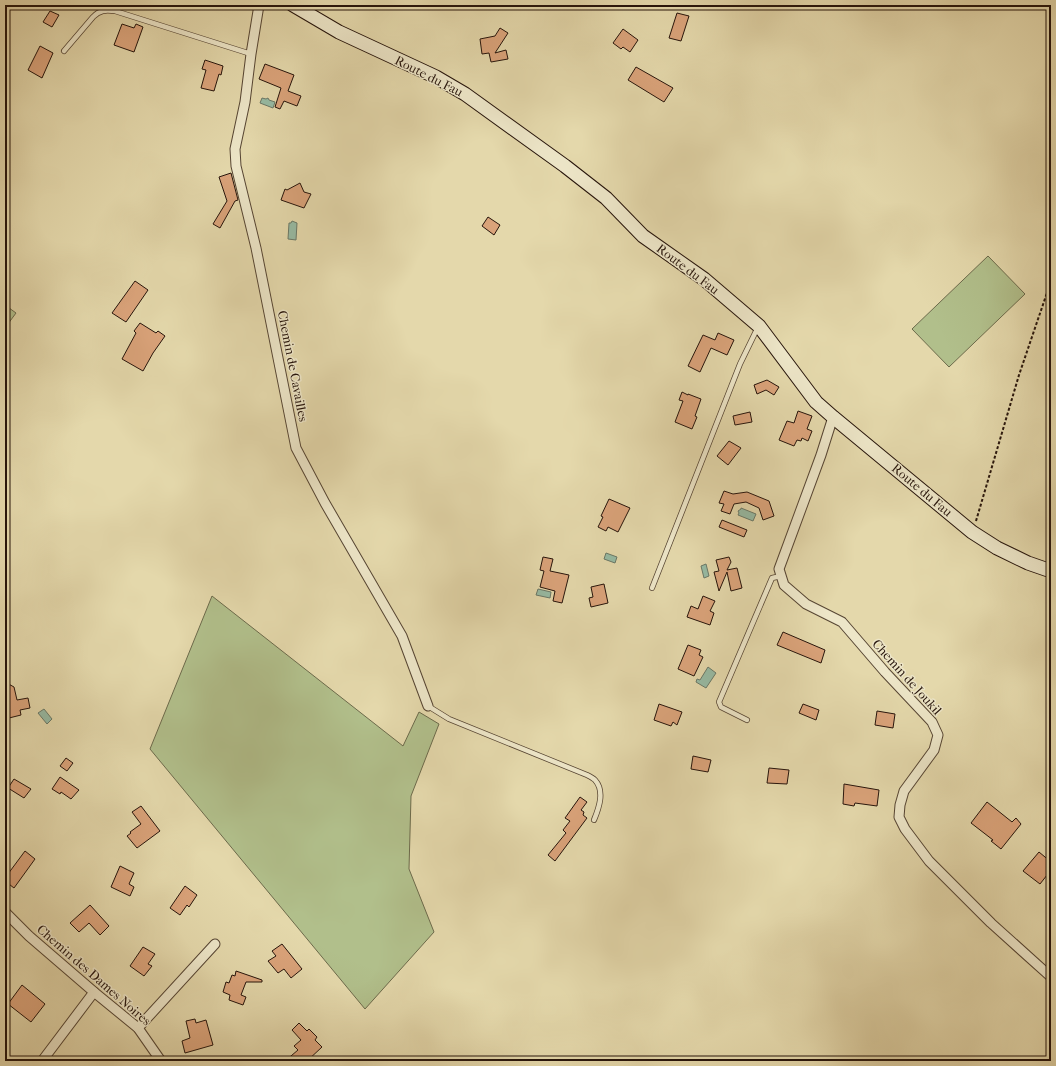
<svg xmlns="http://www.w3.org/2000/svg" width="1056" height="1066" font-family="'IM FELL French Canon',serif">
  <rect width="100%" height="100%" fill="#e4d8ab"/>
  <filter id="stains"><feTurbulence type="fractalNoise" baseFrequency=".005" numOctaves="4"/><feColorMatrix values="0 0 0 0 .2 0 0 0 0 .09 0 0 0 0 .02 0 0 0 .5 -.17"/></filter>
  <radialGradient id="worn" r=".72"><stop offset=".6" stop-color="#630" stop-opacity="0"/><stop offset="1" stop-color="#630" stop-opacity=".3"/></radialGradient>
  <g fill="#b1bf8b" stroke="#6c6a4b">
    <polygon points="988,256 1025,294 949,367 912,329"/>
    <polygon points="5,305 16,313 5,328"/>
    <polygon points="212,596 403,746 419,712 439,724 411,796 409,869 434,932 365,1009 150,749"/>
  </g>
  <g fill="#97bba4" stroke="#6a7867">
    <polygon points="262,98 266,99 268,98 269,100 275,102 273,108 260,103"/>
    <polygon points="292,221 297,223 296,240 288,239 289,223 291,223"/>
    <polygon points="741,508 756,514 753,521 738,515 739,513 738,511 741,509"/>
    <polygon points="606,553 617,557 615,563 604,559"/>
    <polygon points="706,564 709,576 704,578 701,566"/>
    <polygon points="538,589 551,592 550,598 536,595"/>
    <polygon points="708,667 716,673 706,688 696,682 697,679 700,680"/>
    <polygon points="44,709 52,719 47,724 38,713"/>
  </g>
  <g fill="#daa37a" stroke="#26140b">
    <polygon points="50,11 59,15 52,27 43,22"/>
    <polygon points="677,13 689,16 681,41 669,38"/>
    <polygon points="122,24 134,28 136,24 143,27 134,52 114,45"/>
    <polygon points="500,28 508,33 495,53 506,50 508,59 491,62 489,53 482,54 480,39 495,36"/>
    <polygon points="623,29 638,40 630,52 623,47 621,49 613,43"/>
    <polygon points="40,46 53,53 42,78 28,70"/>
    <polygon points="205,60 223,66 221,75 219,74 214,91 201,88 206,70 202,69"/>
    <polygon points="265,64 294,75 288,91 301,96 297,106 284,101 280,109 275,107 281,88 259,79"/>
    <polygon points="636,67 673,88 664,102 628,80"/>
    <polygon points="231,173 238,200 235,201 220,228 213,224 227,201 219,177"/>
    <polygon points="300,183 304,192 311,194 304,208 281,200 285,189 287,190"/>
    <polygon points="488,217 500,225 494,235 482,226"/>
    <polygon points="135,281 148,290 126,322 112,313"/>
    <polygon points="140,323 156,333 158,331 165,336 153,353 143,371 122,359 136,333 134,331"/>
    <polygon points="718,333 734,340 727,355 711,348 700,372 688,366 703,335 715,340"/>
    <polygon points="767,380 779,387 774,395 766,390 757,394 754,385"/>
    <polygon points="682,392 688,395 688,394 701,399 695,416 697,417 692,429 675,422 683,401 679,400"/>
    <polygon points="798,411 812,416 807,429 812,431 808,441 802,438 801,441 797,440 794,446 779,440 787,421 794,423"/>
    <polygon points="750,412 752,422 735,425 733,416"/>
    <polygon points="729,441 741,448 728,465 717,456"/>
    <polygon points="724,491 733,494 747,492 769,501 774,516 763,520 759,508 746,502 734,504 730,514 721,511 724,504 719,503"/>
    <polygon points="609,499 630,508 618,532 608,527 606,531 598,527 603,517 601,516"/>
    <polygon points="722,520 747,530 744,537 719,527"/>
    <polygon points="543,557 553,559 550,571 569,575 562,603 553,601 555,591 540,587 544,571 540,570"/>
    <polygon points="729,557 731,562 727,570 737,568 742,588 731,591 727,572 719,591 714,572 719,571 716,560"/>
    <polygon points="604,584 608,603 591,607 589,598 593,597 591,587"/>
    <polygon points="703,596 715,601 710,611 714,613 710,625 687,617 691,606 698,609"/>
    <polygon points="783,632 825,650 821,663 777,645"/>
    <polygon points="688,645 701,650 699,655 703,657 694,676 678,669"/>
    <polygon points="5,682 14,687 17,700 28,698 30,708 20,710 21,715 9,718 8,712 5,712"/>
    <polygon points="659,704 682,712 677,725 673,722 671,726 654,720"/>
    <polygon points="803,704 819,710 816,720 799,713"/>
    <polygon points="877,711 895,714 893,728 875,725"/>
    <polygon points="693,756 711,760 708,772 691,769"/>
    <polygon points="66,758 73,763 67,771 60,766"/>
    <polygon points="769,768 789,770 787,784 767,783"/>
    <polygon points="60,777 79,790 71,799 61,792 60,794 52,789"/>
    <polygon points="14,779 31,789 24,798 8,788"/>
    <polygon points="844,784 879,790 877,806 855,803 854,806 843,804"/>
    <polygon points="580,797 587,802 581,810 584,812 583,815 587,818 555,861 548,855 566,833 563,830 570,821 565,818"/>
    <polygon points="987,802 1012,822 1016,818 1021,824 1001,849 991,841 993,840 971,823"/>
    <polygon points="141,806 160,831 137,848 127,836 131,833 130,832 141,824 132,812"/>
    <polygon points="25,851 35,859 14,888 5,881 5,878"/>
    <polygon points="1039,852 1051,862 1051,870 1040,884 1023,871"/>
    <polygon points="120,866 134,873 129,884 134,887 130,896 111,887"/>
    <polygon points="185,886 197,895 189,907 187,905 180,915 170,908"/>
    <polygon points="90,905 109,926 100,935 89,923 79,932 70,923"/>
    <polygon points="282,944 302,969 291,978 284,969 278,973 268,961 276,956 272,951"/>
    <polygon points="143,947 155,954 148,964 152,966 144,976 130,966"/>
    <polygon points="236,971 262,980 262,982 246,982 241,995 246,997 243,1005 229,1000 230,995 223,992 226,982 229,983 232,975 235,976"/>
    <polygon points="22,985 45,1004 31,1022 8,1004"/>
    <polygon points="195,1019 196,1023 206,1020 213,1045 185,1053 182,1041 190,1038 186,1021"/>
    <polygon points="299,1023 307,1031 309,1029 317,1037 315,1040 322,1047 307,1061 285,1061 298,1050 294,1046 301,1040 292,1030"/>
  </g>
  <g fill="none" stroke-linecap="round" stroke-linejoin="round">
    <defs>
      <g id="lane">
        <path d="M64,51L93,17C100,10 105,10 115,11L251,54"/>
        <polyline points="652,588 740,364 758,327"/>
        <path d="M428,706L449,719L587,775C589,776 593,778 595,780C605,791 599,808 594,820"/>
        <polyline points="747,720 721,707 719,702 772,578 781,576"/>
      </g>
      <g id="street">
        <polyline points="259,5 251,54 245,102 235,149 236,166 256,248 296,448 325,503 402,636 428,706"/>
        <polyline points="833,417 821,455 779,569 784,585 806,604 842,622 885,672 932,722 938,735 934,750 904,791 900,805 899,817 905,829 929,861 991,923 1051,977"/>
        <polyline points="5,912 29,936 94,992 138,1028 161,1061"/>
        <polyline points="138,1028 215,944"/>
        <polyline points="42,1061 94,992"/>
      </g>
      <polyline id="secondary" points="293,5 339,32 436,77 465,94 565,166 606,198 643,236 704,279 759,326 816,402 833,417 972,532 997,548 1028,563 1051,571"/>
    </defs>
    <use href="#lane" stroke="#564533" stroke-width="6"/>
    <use href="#street" stroke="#564533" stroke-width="11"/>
    <use href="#secondary" stroke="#26140b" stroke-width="15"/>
    <polyline stroke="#26140b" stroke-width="2" stroke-dasharray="3 2" stroke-linecap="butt" points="976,521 1019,375 1051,281"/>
    <use href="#lane" stroke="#ede6c8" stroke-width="4.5"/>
    <use href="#street" stroke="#ede6c8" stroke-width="9"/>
    <use href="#secondary" stroke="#ede6c8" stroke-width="13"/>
  </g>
  <g text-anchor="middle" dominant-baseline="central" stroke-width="3" stroke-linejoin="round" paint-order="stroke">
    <g font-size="13" fill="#26140b" stroke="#ede6c8">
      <text transform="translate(429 76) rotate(27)">Route du Fau</text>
      <text transform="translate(688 269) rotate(37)">Route du Fau</text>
      <text transform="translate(293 366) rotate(79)">Chemin de Cavailles</text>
      <text transform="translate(922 490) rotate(40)">Route du Fau</text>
      <text transform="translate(907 677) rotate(48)">Chemin de Joukil</text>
      <text transform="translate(94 975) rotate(41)">Chemin des Dames Noires</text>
    </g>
  </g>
  <rect width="1056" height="1066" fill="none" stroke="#e4d8ab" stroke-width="20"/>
  <rect x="6" y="6" width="1044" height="1054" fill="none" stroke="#26140b" stroke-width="2"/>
  <rect x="10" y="10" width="1036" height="1046" fill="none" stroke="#26140b"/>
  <rect width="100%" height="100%" filter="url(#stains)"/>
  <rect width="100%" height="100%" fill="url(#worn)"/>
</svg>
